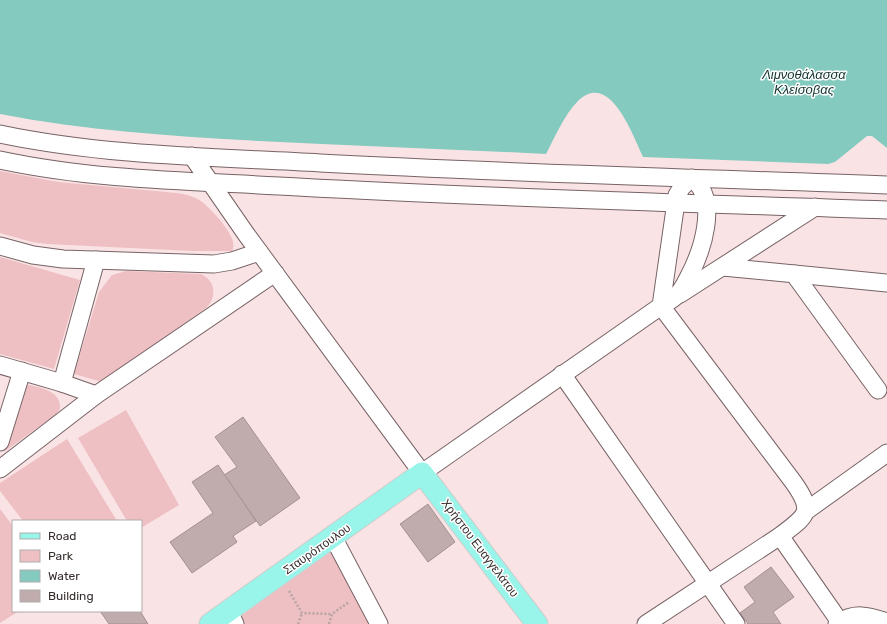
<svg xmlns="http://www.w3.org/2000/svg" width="887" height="624" font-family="Rubik,sans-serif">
  <rect width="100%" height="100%" fill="#fae3e5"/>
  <g fill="#efc0c3">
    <path d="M0,171L58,182L177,193C185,194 193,196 201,201C210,208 241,239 232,251H192L47,244L32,242L0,233Z"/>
    <polygon points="0,257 80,280 54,369 0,354"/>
    <path d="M126,271L201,274C216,281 217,297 206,308L102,382L74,374L99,292L112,275Z"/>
    <path d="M24,384C38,387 62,390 60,409L55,415L4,452Z"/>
    <polygon points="126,410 179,505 141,528 141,521 127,521 78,438"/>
    <polygon points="67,439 117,521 23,521 0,491 0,483"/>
    <polygon points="0,509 13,526 13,611 19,611 0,623"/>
    <polygon points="333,537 379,624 235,624 229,611"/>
  </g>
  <path fill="#84cabf" d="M0,0H887V148L872,136H867L835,162L828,164L643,157C633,136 610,70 578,101C564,115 555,137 546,154C450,149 354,146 259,141C172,136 86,131 0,114Z"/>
  <g fill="#c1acad" stroke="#a59091">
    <polygon points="243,417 300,498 260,526 224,475 237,467 215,437"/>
    <polygon points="218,465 256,521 233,536 237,542 192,573 170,542 213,513 192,482"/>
    <polygon points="428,504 455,542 428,562 400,524"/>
    <polygon points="771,567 794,597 773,612 781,624 748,624 740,613 755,602 744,587"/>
    <polygon points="100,611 140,611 148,624 109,624"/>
  </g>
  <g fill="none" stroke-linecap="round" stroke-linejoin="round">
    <defs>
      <g id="minor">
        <path d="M0,134C105,156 214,157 320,163C509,173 698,178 887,185"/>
        <path d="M192,156L246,234L422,473L661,306C666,303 672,300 676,296C681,292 685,284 688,278C702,252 720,200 692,178L682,187L677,195L661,306L794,483C815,513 806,516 780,536L646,624"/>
        <path d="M0,160C98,181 199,181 298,187C494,198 691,203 887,210"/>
        <polyline points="0,246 33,255 63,259 214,264 232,261 259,252"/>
        <polyline points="723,267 887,283"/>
        <polyline points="794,274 878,390"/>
        <polyline points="680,294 815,207"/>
        <polyline points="0,365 62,383 96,395"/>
        <polyline points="562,374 736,624"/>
        <polyline points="62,383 96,260"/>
        <polyline points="0,442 22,371"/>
        <polyline points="0,469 96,395 275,273"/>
        <polyline points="806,511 887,453"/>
        <polyline points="780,536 840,622"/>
        <polyline points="333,537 379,624"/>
        <polyline points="229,611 235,624"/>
        <path d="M837,624C854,611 869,616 887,622"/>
      </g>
      <polyline id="major" points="210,624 422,473 537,624"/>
    </defs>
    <use href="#minor" stroke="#776365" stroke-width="19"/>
    <use href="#major" stroke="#cfcdcd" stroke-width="23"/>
    <g stroke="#b6a4a5" stroke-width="2.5" stroke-dasharray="2 2" stroke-linecap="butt">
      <polyline points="289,591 302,613 332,614"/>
      <polyline points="298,624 302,613"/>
      <polyline points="329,624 332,614 349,602"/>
    </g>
    <use href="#minor" stroke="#fff" stroke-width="17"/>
    <use href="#major" stroke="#99f4e9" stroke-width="21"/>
  </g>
  <g text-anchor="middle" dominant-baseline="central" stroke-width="3" stroke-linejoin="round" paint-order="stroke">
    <g font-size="12" fill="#362d2d" stroke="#fff">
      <text transform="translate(480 548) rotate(53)">Χρήστου Ευαγγελάτου</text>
      <text transform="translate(317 549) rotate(-35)">Σταυρόπουλου</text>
    </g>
    <g font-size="13" font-style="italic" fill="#11342f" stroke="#fff">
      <text x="804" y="74">Λιμνοθάλασσα<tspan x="804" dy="15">Κλείσοβας</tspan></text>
    </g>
  </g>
  <rect x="12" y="520" width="130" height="92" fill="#ffffff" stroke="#afabab"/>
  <rect x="20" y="533" width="20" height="6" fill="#99f4e9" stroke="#afabab"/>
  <text x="48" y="540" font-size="12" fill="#362d2d">Road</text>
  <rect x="20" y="550" width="20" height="12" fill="#efc0c3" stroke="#afabab"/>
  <text x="48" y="560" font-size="12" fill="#362d2d">Park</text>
  <rect x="20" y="570" width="20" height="12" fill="#84cabf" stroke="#afabab"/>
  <text x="48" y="580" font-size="12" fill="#362d2d">Water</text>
  <rect x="20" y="590" width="20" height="12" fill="#c1acad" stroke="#afabab"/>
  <text x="48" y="600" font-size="12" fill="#362d2d">Building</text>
</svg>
